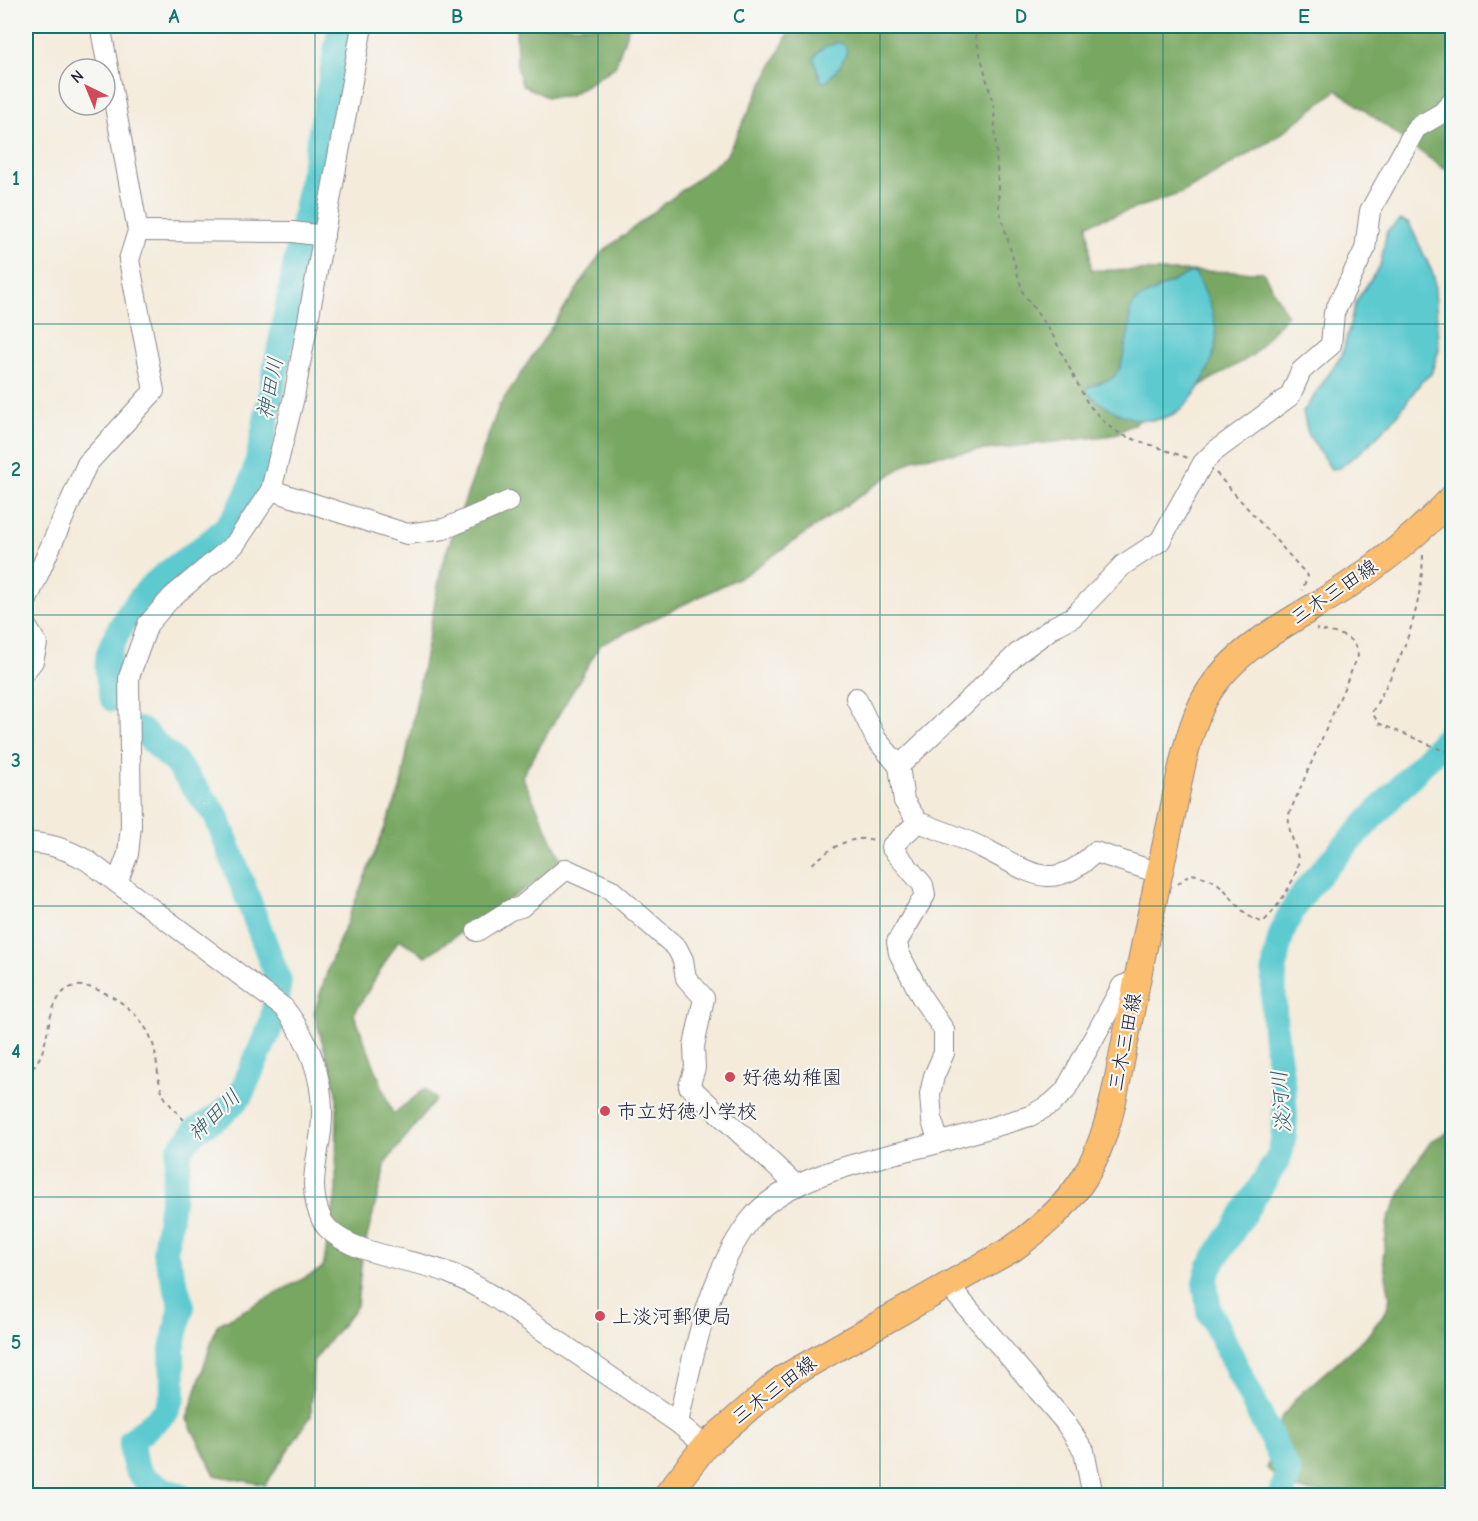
<svg xmlns="http://www.w3.org/2000/svg" width="1478" height="1521" font-family="'Comic Neue','Klee One',sans-serif">
  <rect width="100%" height="100%" fill="#f6f6f2"/>
  <filter id="ink" filterUnits="userSpaceOnUse"><feTurbulence type="fractalNoise" baseFrequency=".0167" numOctaves="2"/><feDisplacementMap in="SourceGraphic" scale="12" xChannelSelector="R" yChannelSelector="G"/><feConvolveMatrix kernelMatrix="1 2 1 2 8 2 1 2 1" color-interpolation-filters="sRGB"/></filter>
  <filter id="wash" filterUnits="userSpaceOnUse"><feTurbulence type="fractalNoise" baseFrequency=".008" numOctaves="4" result="noise"/><feDisplacementMap in="SourceGraphic" scale="24" xChannelSelector="R" yChannelSelector="G"/><feGaussianBlur stdDeviation="1.35" result="paint"/><feColorMatrix in="noise" values="0 0 0 0 0 0 0 0 0 0 0 0 0 0 0 0 0 1.4 0 .05"/><feComposite in="paint" operator="in"/></filter>
  <g filter="url(#wash)">
    <rect width="100%" height="100%" fill="#f4ebdb"/>
    <g fill="#78a762" stroke="#4d644e" stroke-width="1.5">
      <polygon points="516,26 629,26 615,67 569,96 547,97 522,85 517,66"/>
      <polygon points="792,26 1452,26 1452,162 1444,169 1337,90 1276,138 1182,193 1088,224 1091,270 1263,272 1287,315 1252,356 1114,435 915,458 746,574 600,645 522,776 563,863 426,956 399,939 354,1014 393,1114 425,1089 436,1099 386,1162 362,1257 357,1306 313,1361 311,1416 265,1485 215,1475 187,1419 217,1325 323,1268 336,1194 337,1093 314,1013 329,966 400,790 442,564 499,406 601,253 726,156"/>
      <path d="M1452,1130V1479L1449,1482C1409,1486 1324,1502 1288,1486C1281,1483 1273,1474 1267,1468L1281,1419L1297,1397L1368,1335L1386,1311L1390,1298L1383,1258L1388,1220L1414,1166L1432,1140Z"/>
    </g>
    <g fill="#5dcad0" stroke="#407686" stroke-width="1.5">
      <path d="M840,42L846,47V54L840,66L826,82L821,81L814,59C819,46 828,46 840,42Z"/>
      <polygon points="1401,220 1409,223 1434,276 1439,350 1431,374 1421,382 1395,418 1363,450 1339,468 1331,469 1308,434 1303,412 1342,355 1356,301 1380,266 1387,231"/>
      <path d="M1191,272L1196,274C1206,294 1217,316 1216,339C1215,357 1208,372 1199,387C1171,435 1125,426 1087,392L1088,387L1113,378L1121,366L1130,326V310L1137,300Z"/>
    </g>
    <g fill="none" stroke-linecap="round" stroke-linejoin="round">
      <g stroke="#5dcad0" stroke-width="26">
        <path d="M113,699C110,685 105,667 109,653C117,629 136,601 154,584C178,562 208,548 230,523C248,502 255,473 261,447L341,26"/>
        <path d="M141,730L175,762L216,815L279,981L272,1023L240,1096L222,1114L196,1130L179,1151L165,1252L182,1306L172,1349L173,1395L166,1412L132,1440C131,1479 148,1483 180,1496"/>
        <path d="M1282,1496L1288,1472L1209,1311L1205,1282L1209,1268L1278,1159C1295,1114 1275,1062 1274,1015C1273,987 1273,960 1282,933C1296,893 1333,859 1362,828C1392,796 1422,764 1452,732"/>
      </g>
    </g>
  </g>
  <g filter="url(#ink)">
    <g fill="none" stroke-linecap="round" stroke-linejoin="round">
      <defs>
        <g id="minor">
          <polyline points="138,231 293,232 324,236"/>
          <polyline points="271,490 407,534 444,529 509,501"/>
          <polyline points="26,602 87,464 154,391 129,260 138,231 102,35 104,26"/>
          <polyline points="26,626 37,644 33,661 26,670"/>
          <polyline points="856,698 876,739 899,766 904,801 918,822 891,847 923,885 925,895 897,942 899,953 922,998 944,1030 944,1053 934,1076 930,1094 932,1121 939,1142"/>
          <polyline points="899,766 1018,653 1055,626 1073,617 1123,565 1160,541 1203,463 1215,451 1290,396 1301,371 1331,345 1334,313 1365,249 1370,211 1416,128 1442,113 1452,102"/>
          <path d="M918,822C940,830 962,838 983,848C1028,870 1051,896 1095,852L1159,873"/>
          <path d="M26,843C48,842 69,850 88,861L284,1008C312,1044 326,1085 321,1131C317,1162 307,1190 322,1220C339,1254 416,1259 449,1273C483,1287 513,1310 542,1330C587,1361 633,1392 678,1423L705,1446"/>
          <polyline points="117,883 128,854 131,826 129,677 148,624 172,597 235,544 271,490 294,397 362,26"/>
          <polyline points="477,931 510,910 521,907 566,869 610,889 677,948 683,960 686,978 704,998 694,1046 695,1068 689,1086 797,1186"/>
          <polyline points="948,1285 1065,1422 1084,1451 1093,1496"/>
          <path d="M678,1423C692,1359 709,1272 751,1219C786,1174 884,1157 938,1143C968,1134 999,1125 1030,1116L1051,1104L1065,1091L1122,986L1137,980"/>
        </g>
        <path id="major" d="M666,1496L705,1446L782,1379L1012,1249C1040,1229 1066,1207 1084,1178C1110,1135 1116,1085 1126,1037C1140,965 1155,892 1171,820C1179,782 1185,740 1202,704C1231,645 1299,619 1350,584C1387,559 1422,530 1452,498"/>
      </defs>
      <use href="#minor" stroke="#8b868b" stroke-width="22"/>
      <use href="#major" stroke="#8b868b" stroke-width="28"/>
      <g stroke="#8b868b" stroke-width="2" stroke-dasharray="4.5 4.5" stroke-linecap="butt">
        <polyline points="973,26 994,108 999,209 1023,293 1052,334 1088,404 1107,425 1122,435 1188,458"/>
        <polyline points="1216,473 1308,576 1302,590"/>
        <path d="M1423,555C1421,617 1401,660 1372,712L1378,723L1452,754"/>
        <path d="M812,864C833,847 848,835 876,840"/>
        <path d="M1178,884L1190,874C1199,875 1209,878 1217,883C1234,896 1241,918 1263,922C1274,913 1300,875 1298,860C1296,842 1287,834 1289,814L1358,656C1355,633 1335,634 1316,629"/>
        <path d="M26,1074C53,1053 42,1021 60,996C68,985 79,984 92,988C118,996 143,1016 152,1041C158,1057 156,1075 162,1091C165,1101 177,1112 184,1120"/>
      </g>
      <use href="#minor" stroke="#fff" stroke-width="20"/>
      <use href="#major" stroke="#fbbd6e" stroke-width="26"/>
    </g>
  </g>
  <path fill="none" stroke="#0f766e" stroke-width="1.5" stroke-opacity="0.55" d="M315,26V1496M598,26V1496M880,26V1496M1163,26V1496M26,324H1452M26,615H1452M26,906H1452M26,1197H1452"/>
  <g fill="#d1495b" stroke="#f6f6f2" stroke-width="2">
    <circle cx="730" cy="1077" r="6"/>
    <circle cx="605" cy="1111" r="6"/>
    <circle cx="600" cy="1316" r="6"/>
  </g>
  <g text-anchor="middle" dominant-baseline="central" stroke-width="4.5" stroke-linejoin="round" paint-order="stroke">
    <g font-size="20" fill="#22223b" stroke="#f6f6f2">
      <text transform="translate(1334 592) rotate(-34)">三木三田線</text>
      <text transform="translate(1125 1042) rotate(-79)">三木三田線</text>
      <text transform="translate(774 1390) rotate(-37)">三木三田線</text>
    </g>
    <g font-size="20" fill="#22223b" stroke="#f6f6f2" text-anchor="start">
      <text x="742" y="1077">好徳幼稚園</text>
      <text x="617" y="1111">市立好徳小学校</text>
      <text x="612" y="1316">上淡河郵便局</text>
    </g>
    <g font-size="21" font-style="italic" fill="#375d6f" stroke="#f6f6f2">
      <text transform="translate(270 388) rotate(-79)">神田川</text>
      <text transform="translate(1281 1102) rotate(-94)">淡河川</text>
      <text transform="translate(214 1115) rotate(-44)">神田川</text>
    </g>
  </g>
  <rect width="1478" height="1521" fill="none" stroke="#f6f6f2" stroke-width="66"/>
  <g transform="translate(87 87) rotate(317)"><circle r="28" fill="#f6f6f2" stroke="#a1a1a9" stroke-width="1.5"/>
  <path d="M0-4.5L10 22L0 15L-10 22Z" fill="#d1495b"/>
  <text y="-9" font-size="16" font-weight="bold" text-anchor="middle" fill="#22223b">N</text>
  </g>
  <rect x="33" y="33" width="1412" height="1455" fill="none" stroke="#0f766e" stroke-width="2"/>
  <g font-size="20" text-anchor="middle" font-weight="bold" fill="#0f766e">
    <text x="174" y="23">A</text>
    <text x="457" y="23">B</text>
    <text x="739" y="23">C</text>
    <text x="1021" y="23">D</text>
    <text x="1304" y="23">E</text>
    <text x="16" y="185">1</text>
    <text x="16" y="476">2</text>
    <text x="16" y="767">3</text>
    <text x="16" y="1058">4</text>
    <text x="16" y="1349">5</text>
  </g>
</svg>
